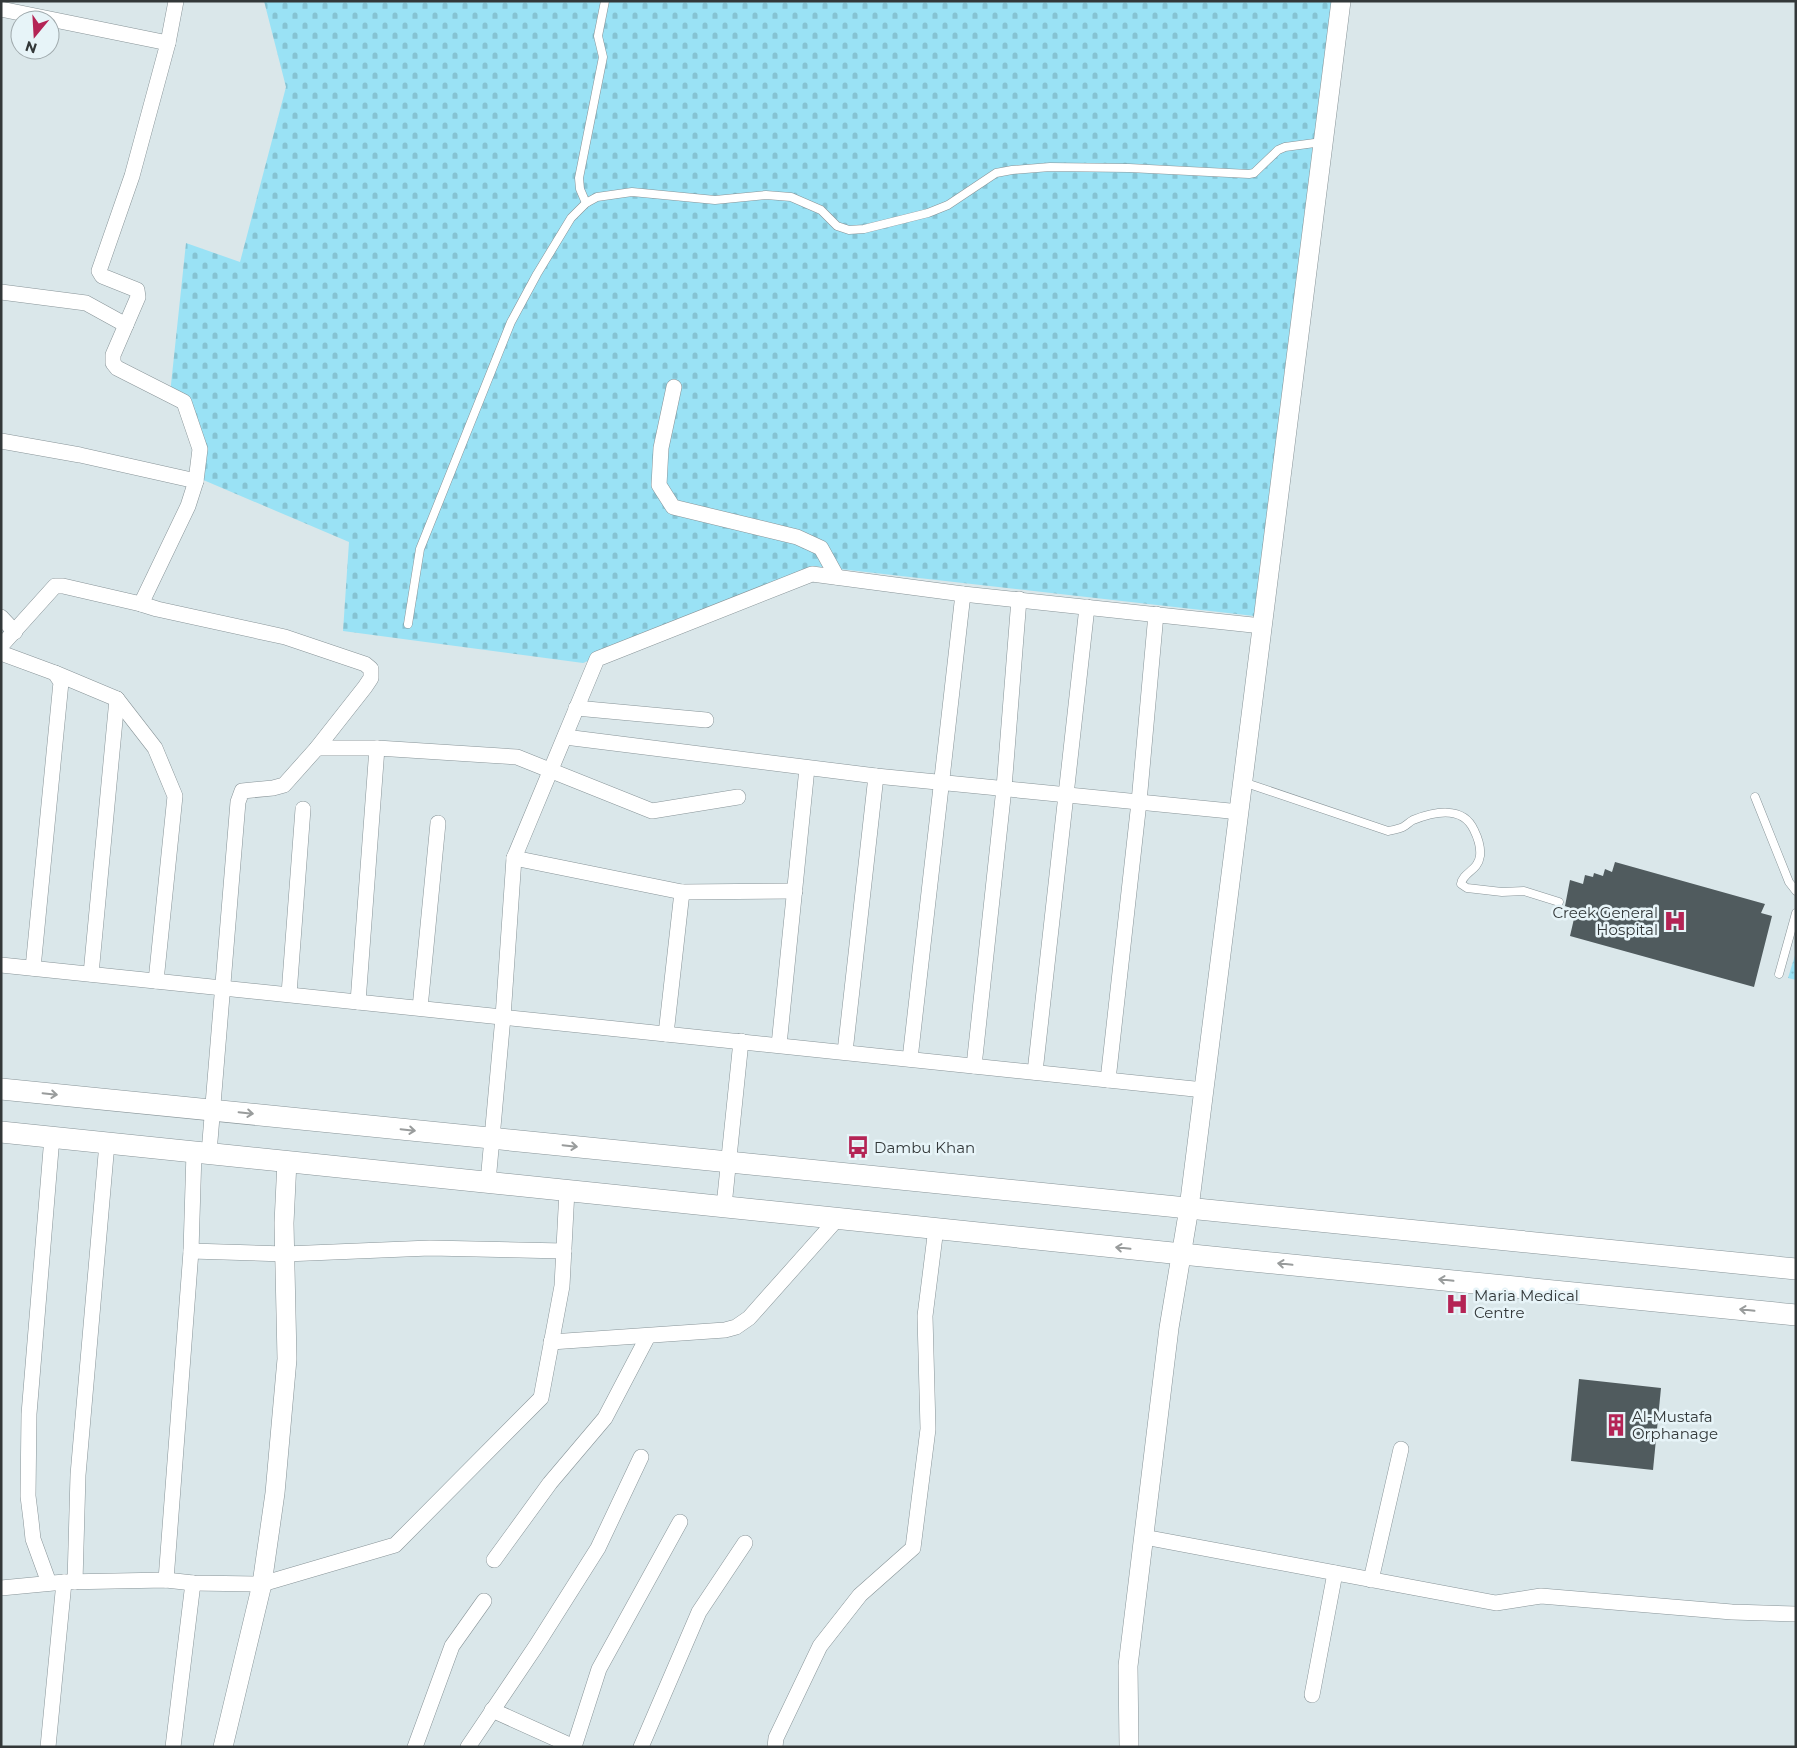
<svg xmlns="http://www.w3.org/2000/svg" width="1797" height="1748" font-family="Montserrat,sans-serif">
  <defs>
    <pattern id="grass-dots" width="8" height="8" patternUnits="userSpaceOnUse" patternTransform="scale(1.25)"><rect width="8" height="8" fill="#9ae2f5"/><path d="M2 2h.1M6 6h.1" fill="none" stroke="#85c3d3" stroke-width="1.8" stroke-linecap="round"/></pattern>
    <pattern id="cemetery-stones" width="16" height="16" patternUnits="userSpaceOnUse" patternTransform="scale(1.25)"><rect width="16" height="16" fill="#9ae2f5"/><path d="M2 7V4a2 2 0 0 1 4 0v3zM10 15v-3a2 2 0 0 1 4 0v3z" fill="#85c3d3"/></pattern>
  </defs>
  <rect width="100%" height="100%" fill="#dae7ea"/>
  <polygon fill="url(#grass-dots)" points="1796,952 1796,980 1788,978"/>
  <polygon fill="url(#cemetery-stones)" points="264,1 1338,1 1263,617 813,566 583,663 343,631 349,542 201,479 185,402 170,394 186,243 240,262 286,87"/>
  <g fill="#505b5e">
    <polygon points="1615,862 1765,904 1761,913 1772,916 1754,987 1570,936 1576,910 1565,906 1570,880 1583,884 1585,875 1593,877 1594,873 1603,876 1605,869 1612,872"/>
    <polygon points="1579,1379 1661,1388 1653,1470 1571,1461"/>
  </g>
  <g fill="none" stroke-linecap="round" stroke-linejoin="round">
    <defs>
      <g id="service">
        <polyline points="586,203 580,189 579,178 603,57 598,36 605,1"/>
        <polyline points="408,624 420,549 511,322 537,274 571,218 586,203 597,197 632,192 715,200 766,195 791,197 821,210 837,226 849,230 864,229 928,213 948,205 996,173 1012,170 1050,167 1129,168 1249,174 1254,173 1278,150 1285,147 1322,142"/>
        <path d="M1243,782L1388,831C1393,830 1399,829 1403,827C1407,825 1409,822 1413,820C1433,812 1463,805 1474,830C1478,838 1481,847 1480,856C1478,871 1463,872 1461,884L1467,888L1502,892L1524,891L1559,902"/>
        <polyline points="1755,797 1789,882 1796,891"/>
        <polyline points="1779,974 1796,913"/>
      </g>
      <g id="minor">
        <polyline points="1,9 168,43"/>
        <polyline points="1,292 86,303 126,325"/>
        <polyline points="674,387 661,448 659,485 673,507 797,537 821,548 837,577"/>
        <polyline points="1,441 80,455 196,481"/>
        <polyline points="141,604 157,609 285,637 365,664 371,669 371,678 365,687 317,748 284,785 273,788 242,791 238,802 209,1153"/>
        <polyline points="1,617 15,632"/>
        <polyline points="1,646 55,586 63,586 141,604 188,506 196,481 200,449 184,402 117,368 113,363 113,355 138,297 137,290 102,276 99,271 132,176 168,43 176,1"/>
        <polyline points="1,653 55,673 61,682 33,968"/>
        <polyline points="55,673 117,699 155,748 175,796 156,981"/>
        <polyline points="576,708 706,720"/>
        <polyline points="565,737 876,776 1240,812"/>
        <polyline points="317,748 377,748 517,757 652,811 738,797"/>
        <polyline points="514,858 682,892 795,891"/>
        <polyline points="1,965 1204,1090"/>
        <polyline points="91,974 117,699"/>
        <polyline points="289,994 303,809"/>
        <polyline points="358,1002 377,748"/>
        <polyline points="420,1008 438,823"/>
        <polyline points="666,1034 682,892"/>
        <polyline points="779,1045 807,768"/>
        <polyline points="845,1052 876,776"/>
        <polyline points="910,1059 963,594"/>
        <polyline points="974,1066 1004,788 1019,599"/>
        <polyline points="1035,1072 1087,607"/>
        <polyline points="1108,1080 1139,802 1156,614"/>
        <polyline points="488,1182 503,1017 514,858 597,659 812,574 963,594 1262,626"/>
        <polyline points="724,1206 741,1041"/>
        <polyline points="191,1251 285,1254 430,1248 564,1251"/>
        <polyline points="551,1342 725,1330 736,1327 749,1318 838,1218"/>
        <polyline points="1144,1537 1496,1603 1541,1596 1732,1612 1796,1614"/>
        <polyline points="494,1560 550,1483 605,1418 648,1336"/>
        <polyline points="166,1580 191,1251 194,1152"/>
        <polyline points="1371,1580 1401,1449"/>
        <polyline points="75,1582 78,1475 107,1143"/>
        <polyline points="49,1583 33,1539 31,1520 28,1496 29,1414 52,1137"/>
        <polyline points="1,1588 64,1582 166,1580 193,1583 262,1584 395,1545 541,1398 562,1286 567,1190"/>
        <polyline points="1312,1695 1335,1573"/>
        <polyline points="492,1710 574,1747"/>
        <polyline points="48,1747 64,1582"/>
        <polyline points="173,1747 193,1583"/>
        <polyline points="415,1747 452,1646 484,1601"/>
        <polyline points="468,1747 536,1646 598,1548 641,1457"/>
        <polyline points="574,1747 599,1669 680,1522"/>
        <polyline points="641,1747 699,1612 745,1543"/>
        <polyline points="775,1747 776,1738 820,1646 860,1595 913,1548 928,1429 925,1316 936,1228"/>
      </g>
      <g id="tertiary">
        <polyline points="223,1747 262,1584 275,1493 287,1359 284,1223 287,1161"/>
        <polyline points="1129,1747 1128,1666 1169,1328 1189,1208 1341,1"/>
      </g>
      <g id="secondary">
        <polyline points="1,1089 1796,1269"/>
        <polyline points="1,1132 1182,1254 1796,1315"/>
      </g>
    </defs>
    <use href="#service" stroke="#889498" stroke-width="9"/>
    <use href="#minor" stroke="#889498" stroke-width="16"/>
    <use href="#tertiary" stroke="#889498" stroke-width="20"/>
    <use href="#secondary" stroke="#889498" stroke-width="22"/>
    <use href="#service" stroke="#fff" stroke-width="8"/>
    <use href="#minor" stroke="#fff" stroke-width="15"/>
    <use href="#tertiary" stroke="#fff" stroke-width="19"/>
    <use href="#secondary" stroke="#fff" stroke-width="21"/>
  </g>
  <defs><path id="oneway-shaft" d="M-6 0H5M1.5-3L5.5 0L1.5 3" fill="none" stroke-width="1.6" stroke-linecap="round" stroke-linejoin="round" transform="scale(1.25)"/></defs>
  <g stroke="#999c9c">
    <use href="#oneway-shaft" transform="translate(50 1094) rotate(6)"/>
    <use href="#oneway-shaft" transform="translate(246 1113) rotate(6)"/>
    <use href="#oneway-shaft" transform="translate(408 1130) rotate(6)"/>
    <use href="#oneway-shaft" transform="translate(570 1146) rotate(6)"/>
    <use href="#oneway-shaft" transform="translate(1123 1248) rotate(-174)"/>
    <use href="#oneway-shaft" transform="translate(1285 1264) rotate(-174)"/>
    <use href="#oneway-shaft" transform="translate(1446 1280) rotate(-174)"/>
    <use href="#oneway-shaft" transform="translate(1747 1310) rotate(-174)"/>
  </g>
  <defs>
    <symbol id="hospital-bare" viewBox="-9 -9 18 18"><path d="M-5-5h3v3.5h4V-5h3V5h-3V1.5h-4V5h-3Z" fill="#b42455" stroke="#e7f4f8" stroke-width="2.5" paint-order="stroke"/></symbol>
    <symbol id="bus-bare" viewBox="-9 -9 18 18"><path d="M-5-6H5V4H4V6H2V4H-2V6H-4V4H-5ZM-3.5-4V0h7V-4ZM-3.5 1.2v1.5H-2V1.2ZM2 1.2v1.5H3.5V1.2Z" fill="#b42455" stroke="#e7f4f8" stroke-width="2.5" paint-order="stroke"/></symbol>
    <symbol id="building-bare" viewBox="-9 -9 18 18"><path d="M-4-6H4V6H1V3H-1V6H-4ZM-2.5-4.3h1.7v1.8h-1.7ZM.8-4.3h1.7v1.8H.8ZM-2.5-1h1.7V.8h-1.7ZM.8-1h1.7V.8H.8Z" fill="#b42455" stroke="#e7f4f8" stroke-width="2.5" paint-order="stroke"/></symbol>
  </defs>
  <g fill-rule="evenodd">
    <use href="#hospital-bare" x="1659" y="905" width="32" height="32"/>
    <use href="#bus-bare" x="842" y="1131" width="32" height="32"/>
    <use href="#hospital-bare" x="1441" y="1288" width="32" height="32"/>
    <use href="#building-bare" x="1600" y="1409" width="32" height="32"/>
  </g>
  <g text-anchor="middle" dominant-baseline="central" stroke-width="5" stroke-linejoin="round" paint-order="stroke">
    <g font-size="15" fill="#333839" stroke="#e7f4f8" text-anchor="start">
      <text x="1658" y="912" text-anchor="end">Creek General<tspan x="1658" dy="17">Hospital</tspan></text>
      <text x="874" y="1147">Dambu Khan</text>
      <text x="1474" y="1295">Maria Medical<tspan x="1474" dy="17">Centre</tspan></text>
      <text x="1632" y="1416">Al-Mustafa<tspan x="1632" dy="17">Orphanage</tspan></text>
    </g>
  </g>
  <rect width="1797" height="1748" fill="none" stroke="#333839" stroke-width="5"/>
  <g transform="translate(35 35) rotate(198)"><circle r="24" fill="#e7f4f8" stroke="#9fa9ac"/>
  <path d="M0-4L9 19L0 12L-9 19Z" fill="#b42455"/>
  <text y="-8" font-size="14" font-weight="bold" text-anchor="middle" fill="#333839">N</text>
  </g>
</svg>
